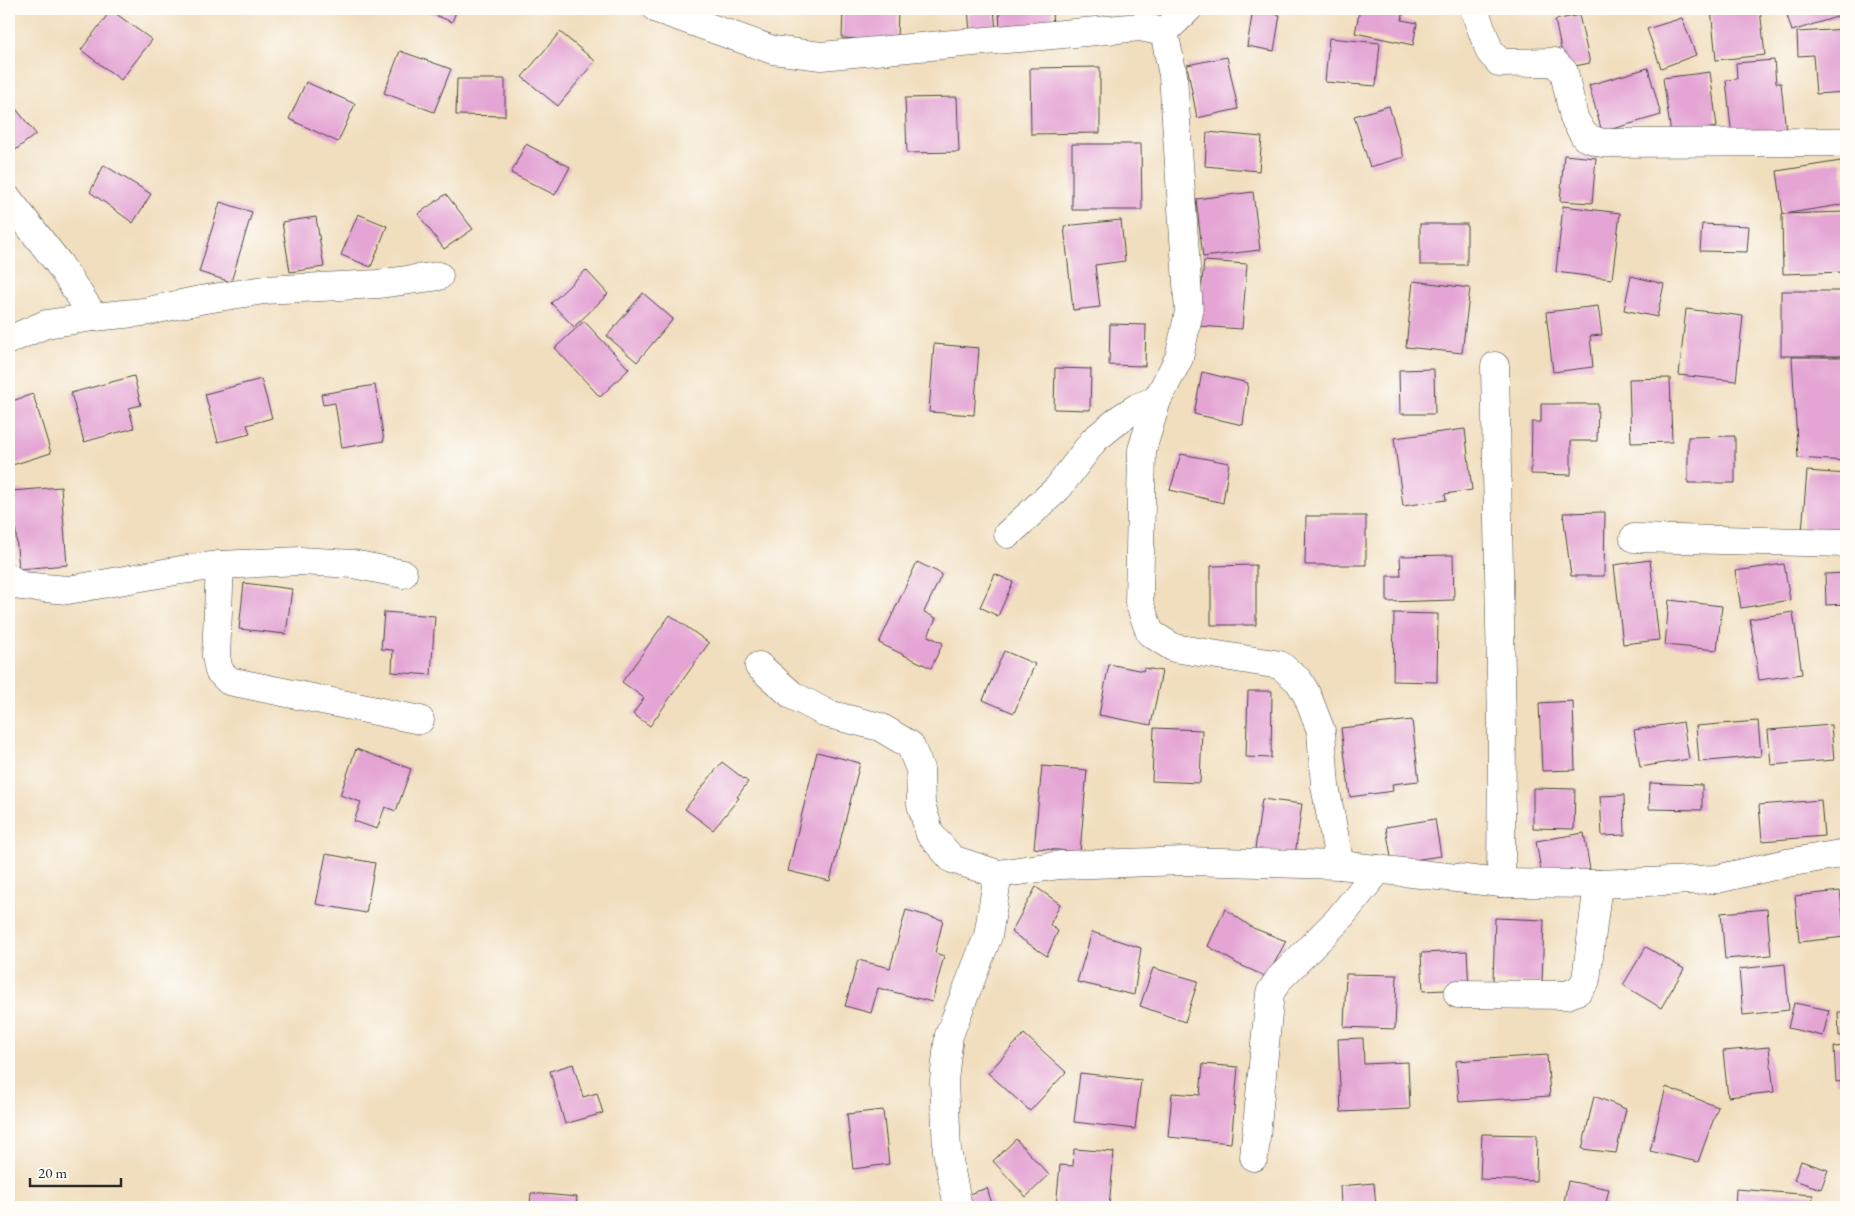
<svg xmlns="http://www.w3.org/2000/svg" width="1855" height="1216" font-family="'EB Garamond',serif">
  <rect width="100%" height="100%" fill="#fdfcf7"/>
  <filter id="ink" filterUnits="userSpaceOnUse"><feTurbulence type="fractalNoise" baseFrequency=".02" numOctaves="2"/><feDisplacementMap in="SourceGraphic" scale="10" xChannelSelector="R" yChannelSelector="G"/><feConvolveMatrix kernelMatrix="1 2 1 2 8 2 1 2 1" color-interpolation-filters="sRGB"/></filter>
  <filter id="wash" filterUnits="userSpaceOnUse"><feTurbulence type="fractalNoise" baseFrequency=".0096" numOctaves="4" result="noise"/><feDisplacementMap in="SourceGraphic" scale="20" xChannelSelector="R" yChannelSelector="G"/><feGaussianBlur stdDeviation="1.12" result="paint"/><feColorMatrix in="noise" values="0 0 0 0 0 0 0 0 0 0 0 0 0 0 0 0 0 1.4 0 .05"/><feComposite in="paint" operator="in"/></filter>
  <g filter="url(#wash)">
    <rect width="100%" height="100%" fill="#f1debe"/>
    <g id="blocks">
      <g fill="#e4a4d4">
        <polygon points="423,9 457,9 452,22 423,10"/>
        <polygon points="843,9 898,9 897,41 842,38"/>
        <polygon points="968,9 994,9 996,30 970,32"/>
        <polygon points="999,9 1052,9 1053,31 1000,33"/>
        <polygon points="1360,9 1404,9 1402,20 1417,23 1413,45 1355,33"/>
        <polygon points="1711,9 1760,9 1765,55 1716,60"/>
        <polygon points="1785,9 1846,9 1846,14 1792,31"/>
        <polygon points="111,10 152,40 121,80 81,50"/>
        <polygon points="1253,10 1280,15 1274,51 1247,46"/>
        <polygon points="1579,15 1590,63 1565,68 1555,20"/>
        <polygon points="1682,18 1696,55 1661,68 1647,29"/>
        <polygon points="1846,29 1846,92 1816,94 1813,55 1798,56 1797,32"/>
        <polygon points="560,32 595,61 558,106 522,77"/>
        <polygon points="1329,38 1380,43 1376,86 1325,82"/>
        <polygon points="400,51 451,69 434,112 384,93"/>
        <polygon points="1227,57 1238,109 1197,118 1187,65"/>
        <polygon points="1774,60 1776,83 1781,83 1786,132 1732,138 1726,80 1737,79 1736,63"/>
        <polygon points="1100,67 1100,133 1031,134 1030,68"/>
        <polygon points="1648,68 1661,115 1602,132 1589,85"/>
        <polygon points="1710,72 1717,127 1671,134 1663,78"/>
        <polygon points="457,79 505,79 505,116 456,115"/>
        <polygon points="306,82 355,104 338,142 289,119"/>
        <polygon points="957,97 959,152 907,153 905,98"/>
        <polygon points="9,100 36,134 9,155"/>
        <polygon points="1389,106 1404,157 1370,167 1354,116"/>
        <polygon points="1207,132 1262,137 1259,171 1205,166"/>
        <polygon points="526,144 570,167 555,195 511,173"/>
        <polygon points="1072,144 1141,144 1142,210 1072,210"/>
        <polygon points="1564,155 1596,158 1592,203 1560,201"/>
        <polygon points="1841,161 1846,204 1783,214 1777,171"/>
        <polygon points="104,165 151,194 133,223 90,192"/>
        <polygon points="1253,192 1260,250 1203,257 1196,199"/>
        <polygon points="446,194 473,229 444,249 418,214"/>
        <polygon points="220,202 252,212 231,282 199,272"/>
        <polygon points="1563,206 1620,213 1612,279 1556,272"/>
        <polygon points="1844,212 1845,272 1783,274 1782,214"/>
        <polygon points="358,214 387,226 371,267 341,255"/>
        <polygon points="316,217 324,267 290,272 282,222"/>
        <polygon points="1121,220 1125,261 1095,265 1100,307 1073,310 1064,226"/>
        <rect x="1420" y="224" width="47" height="41"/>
        <polygon points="1702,224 1749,226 1747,252 1700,251"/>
        <polygon points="1204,261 1247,264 1242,329 1198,326"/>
        <polygon points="586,270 608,294 574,327 551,303"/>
        <polygon points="1631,276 1664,284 1657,317 1624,310"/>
        <polygon points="1413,281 1470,288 1462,353 1406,347"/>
        <rect x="1781" y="291" width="63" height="65"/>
        <polygon points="643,293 673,319 637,362 607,336"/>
        <polygon points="1598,306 1602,335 1590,336 1593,367 1553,372 1546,312"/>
        <polygon points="1686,309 1743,316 1736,381 1679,375"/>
        <polygon points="584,321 629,369 600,397 555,348"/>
        <polygon points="1110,324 1146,325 1145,366 1109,365"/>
        <polygon points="934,344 979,348 974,415 929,412"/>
        <polygon points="1792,357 1846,357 1846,461 1798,458"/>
        <polygon points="1055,368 1091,369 1090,410 1054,409"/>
        <polygon points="1434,369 1435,414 1400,414 1399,370"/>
        <polygon points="1202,372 1248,383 1243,425 1194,414"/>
        <polygon points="134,376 141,405 129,408 134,428 84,442 71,393"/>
        <polygon points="1670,378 1672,442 1631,443 1629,379"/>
        <polygon points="261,379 272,418 247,425 250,434 218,442 205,394"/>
        <polygon points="375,385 384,441 342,448 335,403 323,405 321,394"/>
        <polygon points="33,394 51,453 9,466 9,402"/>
        <polygon points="1541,404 1598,404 1597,441 1571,441 1571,475 1531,474 1532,422 1541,422"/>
        <polygon points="1465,429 1472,490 1445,494 1446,500 1403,506 1394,438"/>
        <polygon points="1735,436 1735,483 1688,483 1688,437"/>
        <polygon points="1181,454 1229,463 1223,503 1170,490"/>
        <polygon points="1807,471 1846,474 1846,534 1802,531"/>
        <polygon points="61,487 67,565 19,569 12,491"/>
        <polygon points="1605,512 1604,576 1571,576 1563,513"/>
        <polygon points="1306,516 1366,516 1366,565 1305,565"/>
        <polygon points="1453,555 1454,600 1387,602 1387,576 1401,576 1400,556"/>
        <polygon points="1650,560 1659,640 1623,644 1614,565"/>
        <polygon points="917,562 942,574 924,612 936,618 928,636 943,643 931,668 879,643"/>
        <polygon points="1784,564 1790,600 1741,608 1735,571"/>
        <polygon points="1256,565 1256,625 1211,625 1211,566"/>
        <polygon points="1846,573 1846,604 1826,605 1825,574"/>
        <polygon points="995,574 1013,582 998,616 980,607"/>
        <polygon points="244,583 292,589 286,634 239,629"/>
        <polygon points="1669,600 1722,606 1717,650 1665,645"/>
        <polygon points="384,612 435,616 431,675 392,672 393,650 381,649"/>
        <polygon points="1793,612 1802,674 1759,680 1750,619"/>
        <polygon points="1394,613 1438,614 1437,682 1393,681"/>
        <polygon points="670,615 709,643 650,726 633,714 644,698 622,682"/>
        <polygon points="1004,651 1035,664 1014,713 983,700"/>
        <polygon points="1109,664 1143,671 1144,668 1162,671 1151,725 1099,715"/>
        <polygon points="1248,691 1272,691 1271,758 1246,757"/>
        <polygon points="1573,701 1575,770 1542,771 1539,703"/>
        <polygon points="1412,720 1419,781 1392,784 1393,791 1350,797 1341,728"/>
        <polygon points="1758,721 1761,756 1699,762 1696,726"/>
        <polygon points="1683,722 1689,759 1640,767 1634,730"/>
        <polygon points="1831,725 1834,760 1771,765 1768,730"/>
        <polygon points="1154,728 1202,730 1200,783 1152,781"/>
        <polygon points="356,749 411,769 396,811 385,807 377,829 354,821 361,802 340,795"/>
        <polygon points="817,752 860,763 830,881 788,871"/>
        <polygon points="722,762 748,782 737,797 739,798 713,830 685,809"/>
        <polygon points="1042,766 1087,770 1080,852 1034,848"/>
        <polygon points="1650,783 1702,785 1702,810 1649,809"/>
        <polygon points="1533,788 1575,789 1574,829 1533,828"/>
        <polygon points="1624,795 1625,835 1602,836 1600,796"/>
        <polygon points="1262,799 1302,804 1295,855 1255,849"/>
        <polygon points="1821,800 1824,836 1762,841 1759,805"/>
        <polygon points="1435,819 1441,856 1392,863 1386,827"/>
        <polygon points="1584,833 1590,870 1542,877 1536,841"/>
        <polygon points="326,854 375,863 366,913 316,904"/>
        <polygon points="1036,887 1060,904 1050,925 1058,931 1047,956 1011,932"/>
        <polygon points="1840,891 1845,937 1799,942 1795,896"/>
        <polygon points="1225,909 1253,928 1286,941 1267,977 1238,964 1208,946"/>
        <polygon points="1767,909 1771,955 1725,959 1721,913"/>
        <polygon points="906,910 943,920 935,953 944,956 932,1002 878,988 871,1013 845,1006 858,960 890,968"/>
        <polygon points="1495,918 1544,920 1542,983 1493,981"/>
        <polygon points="1092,932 1141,948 1134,995 1077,982"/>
        <polygon points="1646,947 1684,969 1661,1008 1623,985"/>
        <polygon points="1467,951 1469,989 1423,991 1421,953"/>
        <polygon points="1785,964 1789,1010 1743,1015 1739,969"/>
        <polygon points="1153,968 1198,981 1185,1022 1140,1006"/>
        <polygon points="1346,974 1397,975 1395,1029 1344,1027"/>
        <polygon points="1794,1003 1829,1010 1823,1036 1788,1028"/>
        <polygon points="1838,1012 1846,1012 1846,1035 1839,1036"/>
        <polygon points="1024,1034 1066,1072 1030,1111 988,1073"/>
        <polygon points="1363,1038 1364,1064 1408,1062 1410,1109 1341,1112 1338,1039"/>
        <polygon points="1846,1046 1846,1081 1836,1082 1834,1047"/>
        <polygon points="1769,1047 1774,1092 1728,1097 1723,1051"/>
        <polygon points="1547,1055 1550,1096 1459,1102 1456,1061"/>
        <polygon points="573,1064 583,1097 597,1093 603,1113 565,1124 550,1071"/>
        <polygon points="1203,1064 1238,1067 1231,1143 1168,1137 1172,1093 1200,1095"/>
        <polygon points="1080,1073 1141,1080 1135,1129 1074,1122"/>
        <polygon points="1666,1087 1718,1107 1698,1162 1650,1151"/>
        <polygon points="1594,1096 1626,1109 1616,1153 1582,1149"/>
        <polygon points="883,1110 889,1164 853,1169 847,1114"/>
        <polygon points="1482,1134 1537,1135 1536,1181 1480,1179"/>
        <polygon points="1016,1139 1049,1175 1026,1197 993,1161"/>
        <polygon points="1074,1149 1114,1152 1109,1207 1056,1207 1060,1165 1073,1166"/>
        <polygon points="1801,1161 1828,1170 1821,1189 1794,1180"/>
        <polygon points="1568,1181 1609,1189 1605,1207 1563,1207"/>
        <polygon points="1374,1183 1376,1207 1341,1207 1340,1186"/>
        <polygon points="987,1188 993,1207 964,1207 960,1197"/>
        <polygon points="1736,1189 1813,1195 1812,1207 1735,1207"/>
        <polygon points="531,1193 577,1197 576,1207 530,1207"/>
      </g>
    </g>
  </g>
  <g filter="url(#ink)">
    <use href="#blocks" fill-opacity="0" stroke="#494641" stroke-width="1"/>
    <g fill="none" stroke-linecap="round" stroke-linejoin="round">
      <defs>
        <g id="street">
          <polyline points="657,9 773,50 821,56 1140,27 1164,32 1188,9"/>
          <polyline points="1475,12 1490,52 1500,63 1554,62 1564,72 1574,118 1585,137 1602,143 1846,142"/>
          <polyline points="1164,32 1173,75 1189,312 1179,358 1157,400 1142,450 1139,602 1150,633 1174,648 1280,665 1299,681 1307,695 1321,731 1325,786 1340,865"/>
          <polyline points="9,200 59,264 94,317 46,324 9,340"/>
          <polyline points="94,317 144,312 200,300 264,290 378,284 439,276"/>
          <polyline points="1495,366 1502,726 1501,883"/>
          <polyline points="1008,534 1058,488 1094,440 1121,418 1138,407 1157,400"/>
          <polyline points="1634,538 1846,543"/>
          <polyline points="220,565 216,656 219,671 229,681 420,720"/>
          <polyline points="9,578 21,586 68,590 181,570 220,565 300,561 353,564 403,574"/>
          <polyline points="759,666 792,695 828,714 880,727 910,745 920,769 921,804 930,834 952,859 998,874 988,936 949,1035 944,1081 947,1151 958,1207"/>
          <polyline points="998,874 1060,865 1185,861 1340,865 1501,883 1598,884 1717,879 1787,863 1846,853"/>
          <polyline points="1458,994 1567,995 1579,990 1586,980 1598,884"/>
          <polyline points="1254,1157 1270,993 1279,979 1338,920 1379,869"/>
        </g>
      </defs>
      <use href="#street" stroke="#494641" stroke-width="29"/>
      <use href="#street" stroke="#fff" stroke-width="28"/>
    </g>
  </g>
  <rect width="1855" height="1216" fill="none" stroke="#fdfcf7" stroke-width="30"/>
  <path d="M30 1178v8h91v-8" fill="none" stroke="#2b2b2b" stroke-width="2.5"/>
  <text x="38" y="1178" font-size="15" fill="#2b2b2b" stroke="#fdfcf7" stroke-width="4" paint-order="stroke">20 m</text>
</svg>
